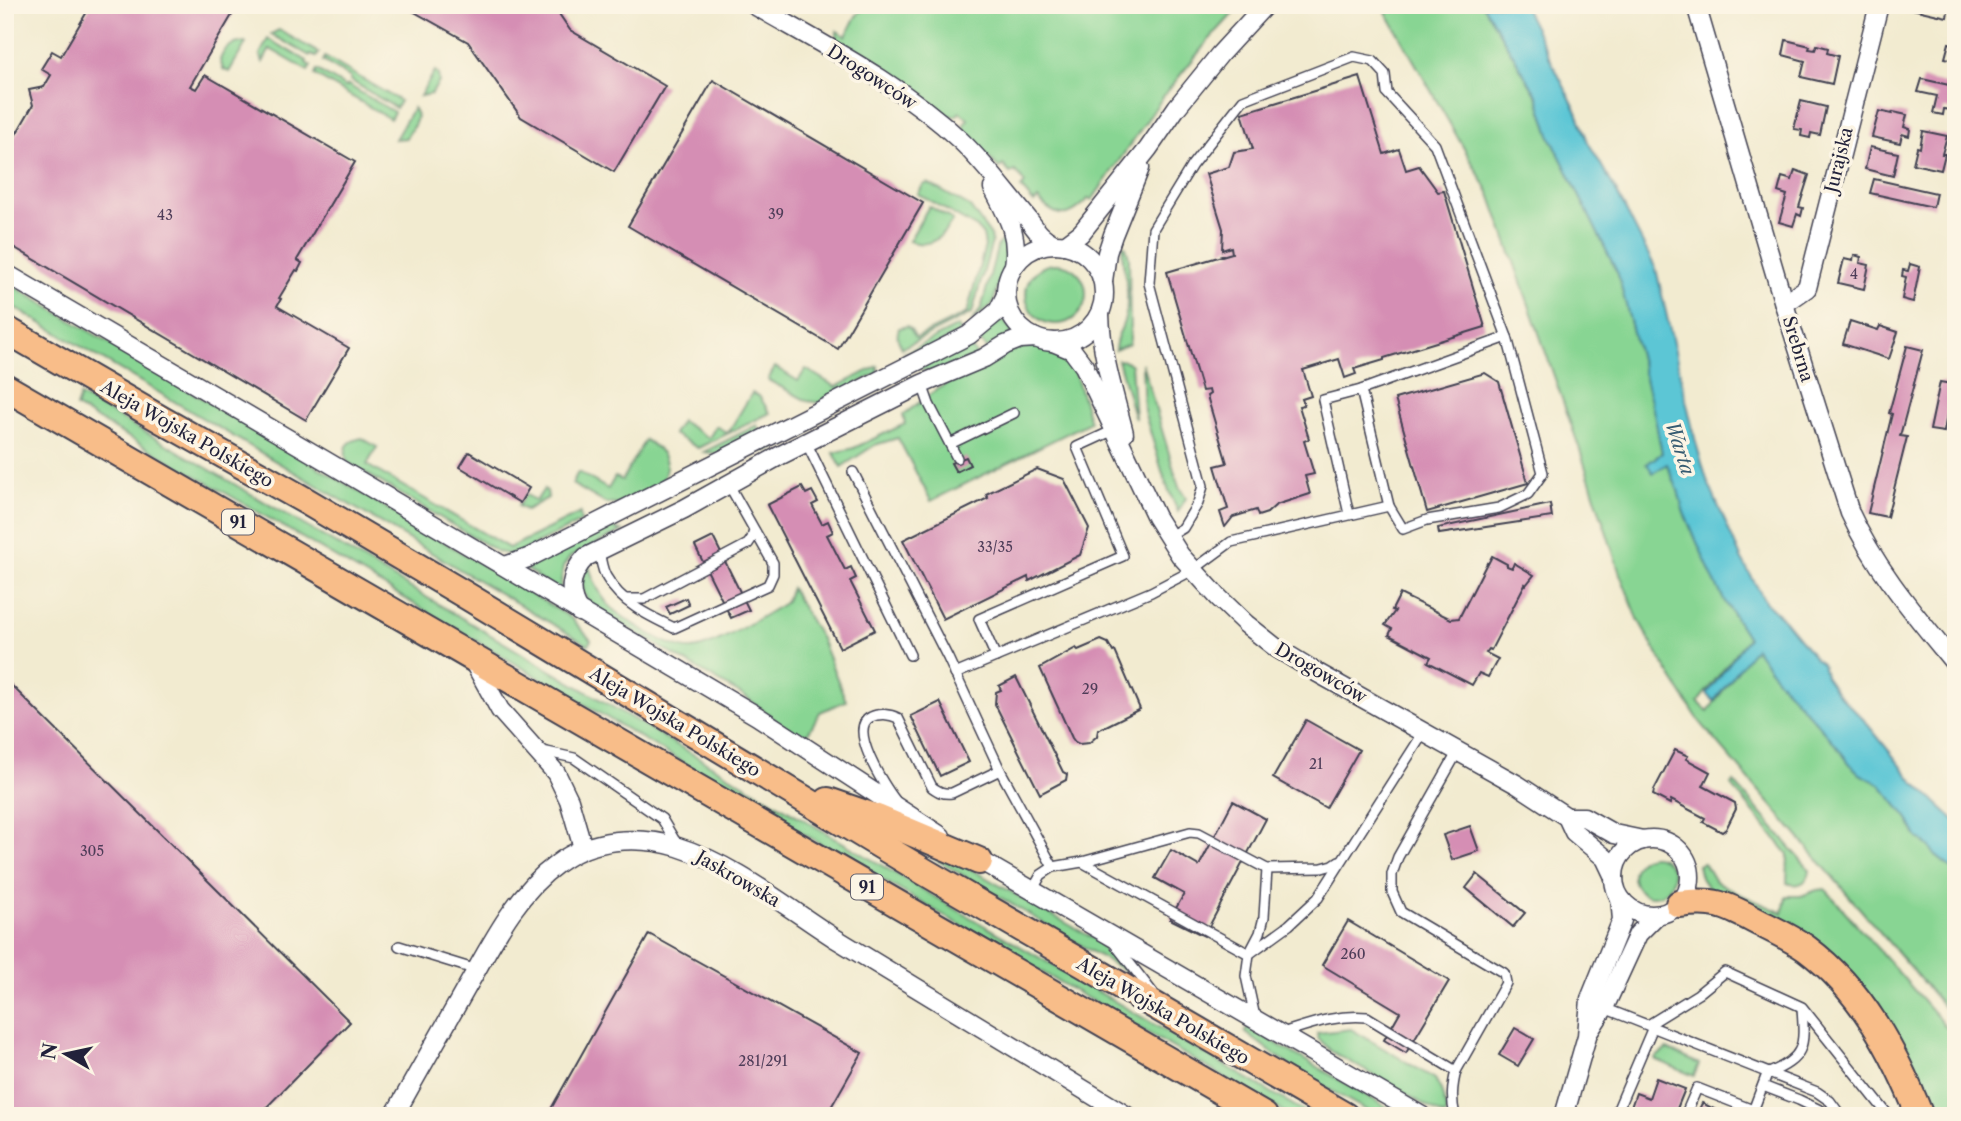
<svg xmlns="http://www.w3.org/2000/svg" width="1961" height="1121" font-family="'Libre Caslon Text',serif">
  <rect width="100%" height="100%" fill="#fcf5e5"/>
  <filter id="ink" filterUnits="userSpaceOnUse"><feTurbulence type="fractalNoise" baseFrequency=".0143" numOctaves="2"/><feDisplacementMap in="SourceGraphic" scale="14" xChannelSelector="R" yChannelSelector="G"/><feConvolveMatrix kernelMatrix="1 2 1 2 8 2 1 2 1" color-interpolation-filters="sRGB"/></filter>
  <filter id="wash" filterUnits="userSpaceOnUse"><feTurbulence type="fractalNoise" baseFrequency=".00686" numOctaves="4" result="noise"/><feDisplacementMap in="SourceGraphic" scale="28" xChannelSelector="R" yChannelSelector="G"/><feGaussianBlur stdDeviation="1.57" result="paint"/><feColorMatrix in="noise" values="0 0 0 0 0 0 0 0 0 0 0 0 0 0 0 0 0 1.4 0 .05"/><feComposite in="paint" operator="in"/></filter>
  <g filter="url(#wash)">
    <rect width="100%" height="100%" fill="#f2ebd0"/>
    <g fill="#88d593" stroke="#557c67" stroke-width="2">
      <path d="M867,5H1241L1208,41L1165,94L1092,200L1089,198C1071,218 1058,221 1038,199L1034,203L1021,188L1025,183L1015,171L1010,173L1003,165L999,168L965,133L964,124L968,119L960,112L956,116H948L901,79L837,41V31L846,36L856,16Z"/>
      <polygon points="1382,5 1483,5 1538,98 1551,138 1618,274 1654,413 1662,453 1647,464 1667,464 1678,490 1684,513 1724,600 1748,638 1698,702 1708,711 1755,647 1777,679 1832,740 1851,765 1860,774 1880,784 1907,817 1916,836 1930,846 1935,855 1956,872 1956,1021 1700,722 1662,662 1638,619 1620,574 1579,447 1490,194"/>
      <polygon points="279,30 319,53 316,57 311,55 310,56 271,34"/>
      <polygon points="268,39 307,61 306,63 311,66 308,71 270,49 263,62 260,54"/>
      <path d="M245,42L246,43L229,72L223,69L220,60C225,46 231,44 245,42Z"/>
      <polygon points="325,57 400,101 396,108 350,80 351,78 323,61"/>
      <polygon points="317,70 346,87 348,85 394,112 390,119 315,75"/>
      <polygon points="435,71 438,74 439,82 431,94 420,96"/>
      <path d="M413,108C422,118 412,128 406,138L395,139Z"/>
      <path d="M928,183L970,207L991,236L992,242L972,313L902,348C898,341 896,336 899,328L907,326L911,330L916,338L967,313L985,246L983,235L977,228L918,194L923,185Z"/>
      <path d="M929,206L953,220C943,237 930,249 909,241Z"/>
      <polygon points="1010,235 1008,261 1000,277 993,304 971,322 977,315 982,306 998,244"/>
      <path d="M1123,245L1126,247L1129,257L1130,339L1129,344L1115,350C1116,336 1119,335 1123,324C1126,317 1127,308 1127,301C1129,281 1120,264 1123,245Z"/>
      <circle cx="1056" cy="294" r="30"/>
      <path d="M5,281C194,392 381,506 570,617L591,640L588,645L5,302Z"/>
      <polygon points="1003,319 1013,333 986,349 977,336"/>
      <path d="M958,326L961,332C944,341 925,354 905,353Z"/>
      <polygon points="968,342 977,356 932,373 918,368"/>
      <path d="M1016,346C1034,346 1055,350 1071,360L1090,422L931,501L898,438L875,445L841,467L834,453L854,448L905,424L903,415L937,389Z"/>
      <polygon points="1118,360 1126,361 1131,365 1135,419"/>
      <polygon points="1142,363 1179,487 1186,498 1178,512 1166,484 1144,411"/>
      <polygon points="878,366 878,373 821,403 807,401 768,380 775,367 798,381 806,369 836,387"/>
      <polygon points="752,393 759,396 770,413 698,448 673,434 681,421 709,438 716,426 728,433"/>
      <polygon points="80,396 168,445 942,901 1312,1116 1291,1116 860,867 243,503 76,407"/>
      <polygon points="757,425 761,432 720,454 704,452"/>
      <polygon points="804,425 814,427 769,451 753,451"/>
      <path d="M362,438L377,447L367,465L509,548L580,513L581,522L516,554H507L498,552L347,462C343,447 347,441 362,438Z"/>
      <path d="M645,440C665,451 672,462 661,484L618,505L605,503L572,484L578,472L608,489L615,477L622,480Z"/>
      <polygon points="544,489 547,491 548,498 526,510 518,506 525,494 536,501"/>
      <polygon points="608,526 622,531 570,557 563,567 560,590 535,577 536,575 525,569"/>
      <path d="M588,563C592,577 598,592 607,603C619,617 673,651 692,649C715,647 764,615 785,603L791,588L821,639L846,701L820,712L803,742L747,698L593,607C580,594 580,580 588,563Z"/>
      <path d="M1734,782L1810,870C1809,883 1798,887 1787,883L1788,854L1731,785Z"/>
      <polygon points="903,840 960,863 1096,940 1133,976"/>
      <circle cx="1653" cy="876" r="20"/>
      <polygon points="1704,863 1714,880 1737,893 1783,913 1786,896 1801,896 1817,890 1825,889 1828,892 1956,1038 1956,1116 1933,1116 1922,1086 1898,1036 1895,1038 1870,1003 1711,892 1701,878 1698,865"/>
      <polygon points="1248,1027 1402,1116 1377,1116 1296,1071 1245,1032"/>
      <polygon points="1351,1029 1435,1079 1441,1090 1447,1113 1444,1116 1331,1051 1318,1038 1317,1033"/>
      <polygon points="1667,1049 1699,1064 1694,1076 1656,1060 1655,1058"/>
    </g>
    <polygon fill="#5bc6d5" stroke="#3e7488" stroke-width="2" points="1483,5 1523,5 1577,112 1588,142 1615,189 1656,269 1696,443 1707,480 1741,558 1766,603 1785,621 1815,658 1822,663 1825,676 1837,693 1864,720 1914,782 1956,821 1956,872 1935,855 1929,846 1917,837 1907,817 1880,784 1860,774 1851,765 1832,740 1777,679 1755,648 1714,701 1707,694 1748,638 1724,600 1712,576 1684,513 1678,490 1667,464 1653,473 1647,464 1662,453 1654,413 1618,274 1551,138 1538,97"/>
    <g id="blocks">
      <g fill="#d58eb4">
        <polygon points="91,5 238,5 190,86 196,89 205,75 355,162 297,260 302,263 298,271 296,270 279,298 281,299 277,306 349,348 306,420 5,242 5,146 8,148 33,105 29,90 44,87 51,75 41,69 52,51 61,56"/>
        <polygon points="402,5 553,5 570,30 665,86 614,172 521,117 468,42"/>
        <polygon points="1912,5 1949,5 1947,17 1912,9"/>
        <polygon points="1955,37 1956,104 1954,111 1944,109 1943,115 1933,113 1937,96 1918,92 1922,79 1949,85 1954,60 1945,58 1949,43 1953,44"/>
        <polygon points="1786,40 1810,46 1809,49 1815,50 1817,45 1828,48 1827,53 1838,56 1832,84 1801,77 1805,61 1783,55"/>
        <polygon points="1360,77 1384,154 1399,149 1406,170 1419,166 1438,192 1444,191 1485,327 1384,358 1384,360 1354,369 1356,374 1345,378 1339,359 1303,370 1311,396 1302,399 1304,405 1299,406 1309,439 1304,441 1314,474 1305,476 1310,494 1276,505 1267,513 1258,516 1256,510 1233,517 1225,527 1220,512 1228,509 1215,466 1227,463 1207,396 1210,394 1209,390 1202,391 1167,272 1232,253 1231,247 1222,250 1223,229 1206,174 1229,167 1234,152 1253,149 1242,113"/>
        <polygon points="713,80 923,203 838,349 628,226"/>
        <polygon points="1801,101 1826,107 1820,135 1811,133 1810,138 1801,136 1802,130 1794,129"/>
        <polygon points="1879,111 1892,114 1893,112 1907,115 1904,127 1910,129 1909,136 1902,134 1900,143 1872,137"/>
        <polygon points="1923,131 1947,136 1942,154 1945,154 1941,170 1913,164 1917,147 1920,148"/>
        <polygon points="1870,147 1898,153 1893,176 1865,169"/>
        <polygon points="1795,170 1809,175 1799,207 1803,208 1801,216 1797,214 1793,226 1779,222 1787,195 1778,192 1782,177 1792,180"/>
        <polygon points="1874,179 1936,193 1933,207 1870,193"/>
        <polygon points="1854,255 1861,257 1860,263 1869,265 1864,289 1838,283 1844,259 1853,261"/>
        <polygon points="1910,264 1920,267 1913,302 1902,299 1906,277 1902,276 1903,270 1908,271"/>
        <polygon points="1850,321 1878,330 1880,326 1898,332 1889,359 1843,344"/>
        <polygon points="1907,346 1923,350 1900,436 1907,437 1887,517 1868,513 1892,414 1889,413"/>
        <polygon points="1485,373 1499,382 1528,483 1427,512 1395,399"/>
        <polygon points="1940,382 1952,384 1944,432 1930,430"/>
        <polygon points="1954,435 1956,436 1956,454 1951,453"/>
        <polygon points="469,452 529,488 520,503 460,467"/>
        <polygon points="966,457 970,465 956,472 951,463"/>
        <polygon points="1037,469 1064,479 1089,528 1080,555 1029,581 1028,577 943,619 903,540 988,498 986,494"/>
        <polygon points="802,487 806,494 812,491 818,502 812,505 822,524 828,521 833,532 827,535 845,570 851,567 856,578 850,581 875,630 840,648 767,505"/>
        <polygon points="1550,504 1552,517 1439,534 1438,528"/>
        <polygon points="713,537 749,610 731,618 695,546"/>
        <polygon points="1492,556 1507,564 1507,566 1512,568 1514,563 1534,575 1526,585 1525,584 1491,650 1489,649 1486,653 1498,659 1488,677 1479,673 1472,685 1428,662 1431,657 1389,635 1392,629 1385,625 1395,611 1392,610 1400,594 1451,619 1459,618 1487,563 1488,564"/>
        <polygon points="686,598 689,605 670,614 666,607"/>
        <polygon points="1101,640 1108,643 1113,652 1115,651 1140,709 1098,730 1097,736 1089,743 1079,744 1075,742 1072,738 1040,668 1076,648 1078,650"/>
        <polygon points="1016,677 1063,772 1067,774 1066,780 1040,794 995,704 996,692 1001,690 999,686"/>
        <polygon points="5,679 350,1022 258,1116 5,1116"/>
        <polygon points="940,702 969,762 940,776 911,716"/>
        <polygon points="1306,720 1359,750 1326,808 1273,778"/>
        <polygon points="1675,750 1688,756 1686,759 1710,772 1703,786 1735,803 1736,809 1726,829 1722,832 1703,822 1705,818 1671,800 1670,804 1653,795 1654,790"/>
        <polygon points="1233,801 1266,819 1204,936 1170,919 1184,894 1155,878 1171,850 1199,866"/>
        <polygon points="1470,826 1479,851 1452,860 1443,835"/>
        <polygon points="1477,874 1525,913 1513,927 1466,888"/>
        <polygon points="1348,921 1449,981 1406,1053 1384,1040 1400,1012 1322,965"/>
        <polygon points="649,934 862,1053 826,1116 547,1116"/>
        <polygon points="1515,1028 1534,1039 1518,1066 1499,1055"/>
        <polygon points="1656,1078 1685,1089 1674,1116 1628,1116 1636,1093 1649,1098"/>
        <polygon points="1702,1103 1722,1113 1721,1116 1696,1116"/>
      </g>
    </g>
  </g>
  <g filter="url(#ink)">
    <use href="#blocks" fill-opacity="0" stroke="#414051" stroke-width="2"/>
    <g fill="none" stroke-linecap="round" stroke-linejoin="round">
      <defs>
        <g id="lane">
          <polyline points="5,13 10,5"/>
          <polyline points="922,384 929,404 957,458"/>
          <polyline points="1361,390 1389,506"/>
          <polyline points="806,442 910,655"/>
          <polyline points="950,444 1014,413"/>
          <polyline points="853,472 948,658 1000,770 1053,867"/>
          <polyline points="1349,514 1323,400 1361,390 1507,337"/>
          <path d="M599,551C601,560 602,571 607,578C621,603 649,616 674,628L768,585L773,574V563L729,485"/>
          <polyline points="626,599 644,599 748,544 752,538 754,530"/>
          <polyline points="996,657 979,619 1123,556 1077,447 1114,430"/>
          <polyline points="955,674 1151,592 1193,570 1231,542 1389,506 1403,529 1427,520 1499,508 1528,494 1543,473 1507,337 1435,145 1387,93 1385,74 1373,61 1354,57 1243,100 1192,165 1153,229 1149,283 1203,486 1198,503 1183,528 1168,537"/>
          <polyline points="538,750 574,758 662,819 678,846"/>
          <path d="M895,800C884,786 847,728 871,717C879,713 890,714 898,718L932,787C939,792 943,794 952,793L1000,770"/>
          <polyline points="1082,862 1249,954 1289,925 1318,898 1424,732"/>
          <polyline points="1032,891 1041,875 1053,867 1082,862 1190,832 1199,833 1267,869 1322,868 1333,865 1339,861"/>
          <polyline points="1114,943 1153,993"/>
          <polyline points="399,946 477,970"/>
          <polyline points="1604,1008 1817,1092 1830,1101 1841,1116"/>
          <polyline points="1255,1017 1246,976 1249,954 1260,933 1264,917 1267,869"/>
          <polyline points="1648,1025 1698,994 1725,972 1802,1007 1889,1116"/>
          <path d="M1282,1033C1311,1024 1337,1014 1367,1017L1456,1071"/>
          <polyline points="1763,1086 1799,1100 1826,1113 1827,1116"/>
          <path d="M1455,1116C1451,1099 1452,1087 1456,1071L1506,983L1504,973L1401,912L1392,892V874L1398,857L1458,751"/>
          <polyline points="1615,1116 1653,1027"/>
          <polyline points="1685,1116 1697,1088 1753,1110"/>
          <path d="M1751,1116L1767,1074C1805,1058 1805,1047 1802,1009"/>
        </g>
        <g id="street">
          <path d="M754,5C825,46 901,84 961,141C984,163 1004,190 1024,214C1035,227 1038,236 1054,244"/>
          <path d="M1696,5L1784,304L1850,513C1876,570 1917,617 1956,665"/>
          <path d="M993,188C1007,215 1019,234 1014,266"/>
          <circle cx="1055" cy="293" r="49"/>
          <polyline points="1065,245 1081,233 1148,149 1177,107 1220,54 1265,5"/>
          <polyline points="5,273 326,461 757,716 941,836"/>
          <polyline points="1103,281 1107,253 1113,235 1140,168"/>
          <polyline points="1784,304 1807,288 1879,5"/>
          <path d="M1100,314C1101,354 1114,394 1124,433"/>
          <polyline points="1053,342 1072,350 1084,366 1156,517 1180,555 1219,598 1246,624 1275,647 1316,672 1518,785 1567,817 1574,832 1605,858 1614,877"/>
          <polyline points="505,566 528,558 969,335 998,311 1006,295"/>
          <path d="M579,612C567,593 570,573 586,557L684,509L781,455L922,384L984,358L1005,345L1020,339L1036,338"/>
          <polyline points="472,659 500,710 556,773 569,800 583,848"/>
          <polyline points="1567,817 1584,817 1614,834 1643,840"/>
          <circle cx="1652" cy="877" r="38"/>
          <polyline points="971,855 1422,1116"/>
          <polyline points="1588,1033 1604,1008 1638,934 1657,915"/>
          <path d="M394,1116C417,1074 441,1033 464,992C490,947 514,895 557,864C591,838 637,835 678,847C733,864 785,906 833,937C931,997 1029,1056 1127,1116"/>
          <polyline points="1564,1116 1587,1036 1590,999 1622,920 1620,898"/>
        </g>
        <g id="primary">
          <polyline points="5,329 162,420 306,501 462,593 925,872 1345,1116"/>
          <polyline points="5,387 1264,1116"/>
          <polyline points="828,801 877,818 979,861"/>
          <path d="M1679,904C1718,899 1727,906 1760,923C1776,931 1793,939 1807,949C1862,990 1895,1053 1920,1116"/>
        </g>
      </defs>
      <use href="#lane" stroke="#414051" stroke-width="12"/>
      <use href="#street" stroke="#414051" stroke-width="21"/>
      <use href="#primary" stroke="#414051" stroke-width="30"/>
      <use href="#lane" stroke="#fff" stroke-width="9"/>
      <use href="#street" stroke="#fff" stroke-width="18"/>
      <use href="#primary" stroke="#f8bd89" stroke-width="26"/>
    </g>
  </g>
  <g text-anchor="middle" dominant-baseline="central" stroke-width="7" stroke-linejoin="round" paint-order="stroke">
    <g font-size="14" fill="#4f3d59">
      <text x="776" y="214">39</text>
      <text x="165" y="215">43</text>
      <text x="1854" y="274">4</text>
      <text x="995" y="547">33/35</text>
      <text x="1090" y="689">29</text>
      <text x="1316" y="764">21</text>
      <text x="92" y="851">305</text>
      <text x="1353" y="954">260</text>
      <text x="763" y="1061">281/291</text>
    </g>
    <g fill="#fcf5e5" stroke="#63616e" stroke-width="2">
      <rect x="222" y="509.5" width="32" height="25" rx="5"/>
      <rect x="851" y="874.5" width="32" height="25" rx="5"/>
    </g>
    <g font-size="16" font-weight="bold" fill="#22223b">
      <text x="238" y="522">91</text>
      <text x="867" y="887">91</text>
    </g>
    <g font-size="18" fill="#22223b" stroke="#fcf5e5">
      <text transform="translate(872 77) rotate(33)">Drogowców</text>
      <text transform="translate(1839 160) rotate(-76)">Jurajska</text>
      <text transform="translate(1798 349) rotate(73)">Srebrna</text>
      <text transform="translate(187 434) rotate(30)">Aleja Wojska Polskiego</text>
      <text transform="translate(1321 673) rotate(30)">Drogowców</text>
      <text transform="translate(675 722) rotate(31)">Aleja Wojska Polskiego</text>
      <text transform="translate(738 879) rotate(30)">Jaskrowska</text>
      <text transform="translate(1163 1011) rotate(30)">Aleja Wojska Polskiego</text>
    </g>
    <g font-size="19" font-style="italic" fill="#365b71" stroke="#fcf5e5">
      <text transform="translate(1680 448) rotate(72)">Warta</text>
    </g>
  </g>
  <rect width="1961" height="1121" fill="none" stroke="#fcf5e5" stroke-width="28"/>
  <g transform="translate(66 1054) rotate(279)" stroke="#fcf5e5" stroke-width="5" paint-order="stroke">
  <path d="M0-5L12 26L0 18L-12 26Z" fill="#22223b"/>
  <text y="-10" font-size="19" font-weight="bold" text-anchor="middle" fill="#22223b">N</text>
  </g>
</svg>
